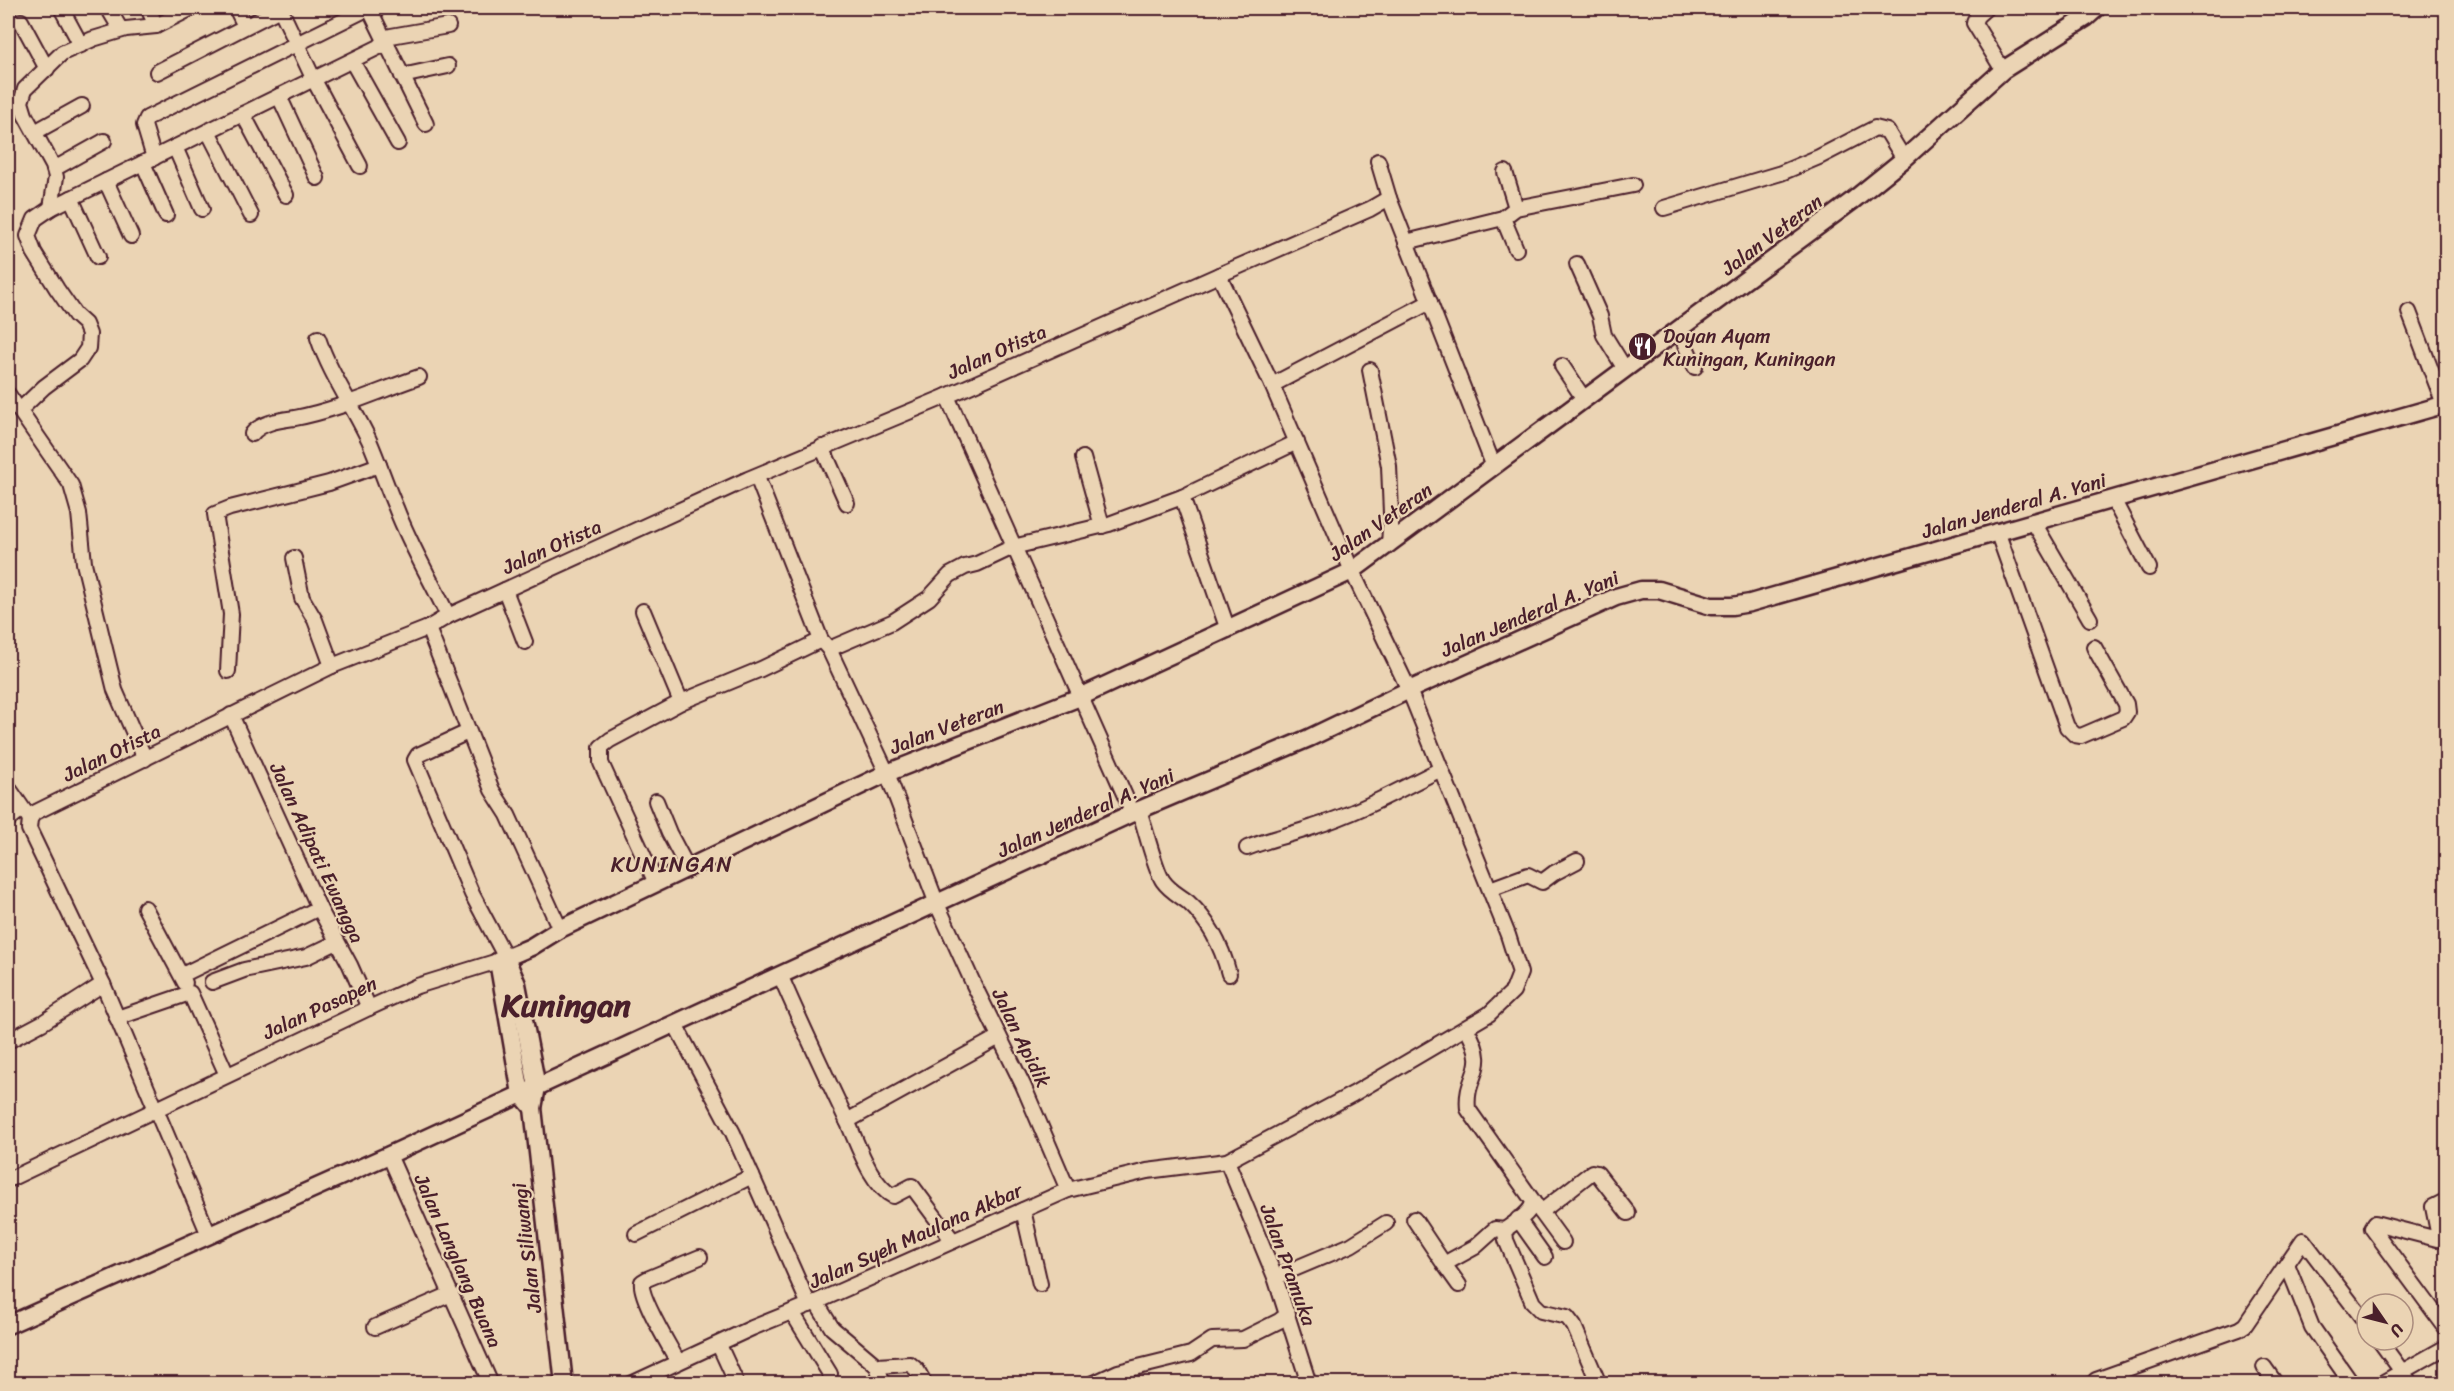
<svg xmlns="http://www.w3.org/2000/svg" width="2454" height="1391" font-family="Sriracha,sans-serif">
  <rect width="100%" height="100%" fill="#ebd4b4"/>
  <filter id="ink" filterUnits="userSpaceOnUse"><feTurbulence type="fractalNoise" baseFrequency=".0167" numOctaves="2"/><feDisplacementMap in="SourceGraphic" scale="12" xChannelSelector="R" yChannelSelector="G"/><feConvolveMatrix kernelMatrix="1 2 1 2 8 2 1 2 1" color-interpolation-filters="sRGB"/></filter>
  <g filter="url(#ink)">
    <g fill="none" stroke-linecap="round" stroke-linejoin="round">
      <defs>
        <g id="minor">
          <polyline points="61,8 81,45"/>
          <polyline points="108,8 121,30"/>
          <polyline points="148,8 156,26"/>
          <polyline points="236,8 245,26"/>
          <polyline points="280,8 314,80 360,166"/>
          <polyline points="369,8 426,124"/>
          <polyline points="1986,8 1977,16 1974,23 2003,70"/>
          <polyline points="21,21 47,69"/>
          <polyline points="352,61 398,143"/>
          <polyline points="157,72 282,8"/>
          <polyline points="402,76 448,66"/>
          <polyline points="279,96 317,178"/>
          <polyline points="243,114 286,195"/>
          <polyline points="208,131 251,215"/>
          <polyline points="35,132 82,106"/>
          <polyline points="175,147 202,209"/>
          <polyline points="154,158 144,125 147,118 369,8"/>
          <polyline points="1378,161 1389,198 1494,467"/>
          <polyline points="143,163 166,215"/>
          <polyline points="54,169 104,141"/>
          <polyline points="1505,172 1516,208"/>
          <polyline points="106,181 131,236"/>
          <polyline points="71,198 98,257"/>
          <polyline points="51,208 56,177 53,166 25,115 21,102 25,89 62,53 93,39 126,29 156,26 192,8"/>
          <polyline points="1664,208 1781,173 1819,157 1875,128 1887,131 1904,159"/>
          <polyline points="1503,218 1516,249"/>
          <polyline points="1406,242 1503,218 1516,208 1633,185"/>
          <polyline points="1577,264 1600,316 1604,335 1625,369"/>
          <polyline points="1219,275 1370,209 1389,198"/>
          <polyline points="2409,312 2444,404"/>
          <polyline points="1679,331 1695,367"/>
          <path d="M318,338C330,374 353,406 369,440C379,463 386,485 396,508C410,545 431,580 448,616"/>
          <polyline points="1562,366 1584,399"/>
          <polyline points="1370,370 1389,466 1391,513 1389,545"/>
          <polyline points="1272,385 1430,302"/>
          <polyline points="8,394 71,485 79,513 84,563 115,690 145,759"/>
          <polyline points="947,396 1133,814"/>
          <polyline points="20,410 44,387 80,360 88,348 89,334 85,324 75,315 57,289 34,252 28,236 35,219 51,208 379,47 391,36 448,26"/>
          <path d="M252,434C261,422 281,420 295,418C338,410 378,391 419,377"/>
          <polyline points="822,447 847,503"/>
          <polyline points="1083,458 1102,526"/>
          <polyline points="757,477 821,640 829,649 887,773 937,904 973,983 1023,1085 1068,1190"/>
          <polyline points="1182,497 1228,630"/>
          <polyline points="2113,499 2149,568"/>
          <polyline points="2033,521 2090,619"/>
          <polyline points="1997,531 2067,727 2075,735 2081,736 2123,718 2127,712 2126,704 2094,647"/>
          <polyline points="294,558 302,598 315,620 332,666"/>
          <polyline points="505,590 525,642"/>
          <polyline points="643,611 681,702"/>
          <polyline points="428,628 492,790 508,815 560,929"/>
          <polyline points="829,649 892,622 929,598 950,575 965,567 977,564 1013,547 1109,524 1182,497 1297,442"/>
          <polyline points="228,671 231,614 215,514 230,508 329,483 379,465"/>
          <polyline points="231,715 319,908 350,965 369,1008"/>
          <polyline points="468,732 418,755 415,760 472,894 506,958"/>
          <polyline points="8,787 30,819"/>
          <polyline points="656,801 669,833 687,867"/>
          <path d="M1139,810C1145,827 1155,870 1163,881C1170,891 1179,895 1188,902C1209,921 1222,947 1229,974"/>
          <polyline points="8,820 22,809"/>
          <path d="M1247,848C1269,839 1291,835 1313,827C1358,813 1399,790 1441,769"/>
          <polyline points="656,883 601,763 601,747 610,740 681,702 761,669 821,640"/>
          <polyline points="1490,889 1528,875 1542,882 1554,873 1577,861"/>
          <polyline points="145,908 185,983"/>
          <polyline points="182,975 319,908"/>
          <path d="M781,977C802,1026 825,1074 848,1123C858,1145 871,1185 893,1196L912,1186L953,1241"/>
          <polyline points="212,982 244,970 306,957 337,942"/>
          <polyline points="117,1018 190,993 227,1075"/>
          <polyline points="675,1024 733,1133 809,1305"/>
          <path d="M1466,1028C1492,1071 1464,1073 1468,1109L1533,1201C1532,1214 1514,1222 1505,1230L1506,1240L1533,1303L1541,1311L1567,1317L1574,1326L1599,1384"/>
          <polyline points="8,1041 42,1023 103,984"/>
          <polyline points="847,1121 999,1037"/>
          <polyline points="389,1155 491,1384"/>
          <polyline points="1227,1161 1275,1277 1309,1384"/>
          <polyline points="8,1180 369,1008 417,986 498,961"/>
          <polyline points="2445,1201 2433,1207 2439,1237 2437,1239 2375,1223 2372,1228 2446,1328"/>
          <polyline points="1536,1205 1563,1242"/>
          <polyline points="1023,1210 1040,1284"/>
          <polyline points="1541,1212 1592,1172 1597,1173 1628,1213"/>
          <polyline points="1414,1219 1444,1264"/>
          <polyline points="1518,1219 1545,1257"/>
          <polyline points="636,1234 752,1176"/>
          <polyline points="209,1235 103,984 29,829 30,819 34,813 332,666 428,628 448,616 748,479 947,396 1219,275 1272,385 1352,571 1409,690 1508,935 1520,973 1513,991 1489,1014 1353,1094 1227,1161 1147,1171 1068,1190 816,1302 752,1328 631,1384"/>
          <polyline points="2287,1264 2312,1327 2352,1384"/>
          <polyline points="1275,1277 1351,1245 1386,1223"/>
          <polyline points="1459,1285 1444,1264 1475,1247 1495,1229 1505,1230"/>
          <polyline points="816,1302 832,1328 877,1366 883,1384"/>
          <polyline points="792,1312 830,1374"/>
          <polyline points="375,1327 451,1294"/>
          <polyline points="2379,1340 2411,1384"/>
          <polyline points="719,1345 737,1384"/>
          <path d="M678,1362C670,1347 639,1296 642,1282L647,1279L700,1257"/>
          <polyline points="877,1366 910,1364 917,1370 925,1384"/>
          <polyline points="2264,1367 2276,1384"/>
          <polyline points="1092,1384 1118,1372 1191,1354 1212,1340 1243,1339 1279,1321 1288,1314"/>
          <polyline points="2093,1384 2096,1380 2239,1329 2245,1325 2303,1240 2367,1324"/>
          <polyline points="2380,1384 2446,1347"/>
        </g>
        <g id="major">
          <polyline points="506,958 517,984 537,1087 533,1108 564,1384"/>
          <polyline points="533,1108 521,1094 498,961 531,947 560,929 887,773 1080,697 1352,571 1852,201 1904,159 2003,70 2087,17 2097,8"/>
          <polyline points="8,1325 389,1155 1139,810 1309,738 1409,690 1616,597 1641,590 1659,590 1711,606 1732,606 1750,603 2446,404"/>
        </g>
      </defs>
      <use href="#minor" stroke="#4a1f2b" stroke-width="18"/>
      <use href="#major" stroke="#4a1f2b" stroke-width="21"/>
      <use href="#minor" stroke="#ebd4b4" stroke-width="14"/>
      <use href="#major" stroke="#ebd4b4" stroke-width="16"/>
    </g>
  </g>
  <defs>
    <symbol id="restaurant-disc" viewBox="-11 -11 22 22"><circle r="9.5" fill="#4a1f2b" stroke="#ebd4b4"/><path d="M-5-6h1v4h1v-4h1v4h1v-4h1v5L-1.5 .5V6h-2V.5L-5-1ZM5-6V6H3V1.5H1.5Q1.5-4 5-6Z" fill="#fff"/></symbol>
  </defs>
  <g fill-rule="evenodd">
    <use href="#restaurant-disc" x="1626" y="330" width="33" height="33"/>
  </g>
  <g text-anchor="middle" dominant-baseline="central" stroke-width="4.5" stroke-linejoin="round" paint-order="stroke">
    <g font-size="20" fill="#4a1f2b" stroke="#ebd4b4">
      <text transform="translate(1772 235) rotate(-37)">Jalan Veteran</text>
      <text transform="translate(997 352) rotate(-24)">Jalan Otista</text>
      <text transform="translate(2014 506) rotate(-16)">Jalan Jenderal A. Yani</text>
      <text transform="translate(1381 522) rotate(-35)">Jalan Veteran</text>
      <text transform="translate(552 547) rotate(-24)">Jalan Otista</text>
      <text transform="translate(1530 614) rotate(-23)">Jalan Jenderal A. Yani</text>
      <text transform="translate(947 727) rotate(-21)">Jalan Veteran</text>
      <text transform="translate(112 753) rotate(-26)">Jalan Otista</text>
      <text transform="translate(1086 813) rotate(-24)">Jalan Jenderal A. Yani</text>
      <text transform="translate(317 853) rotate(65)">Jalan Adipati Ewangga</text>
      <text transform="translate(320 1008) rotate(-25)">Jalan Pasapen</text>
      <text transform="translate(1021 1038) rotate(64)">Jalan Apidik</text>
      <text transform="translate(916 1236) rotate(-24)">Jalan Syeh Maulana Akbar</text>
      <text transform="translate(527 1248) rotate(-97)">Jalan Siliwangi</text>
      <text transform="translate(458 1261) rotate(66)">Jalan Langlang Buana</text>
      <text transform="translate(1288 1265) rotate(70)">Jalan Pramuka</text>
    </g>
    <g font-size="20" fill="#4a1f2b" stroke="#ebd4b4" text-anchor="start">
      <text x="1663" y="336">Doyan Ayam<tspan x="1663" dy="23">Kuningan, Kuningan</tspan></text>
    </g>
    <g font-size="22" letter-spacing="1.5" fill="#4a1f2b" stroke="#ebd4b4">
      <text x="672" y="864">KUNINGAN</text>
    </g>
    <g font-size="32" font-weight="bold" fill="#4a1f2b" stroke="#ebd4b4">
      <text x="566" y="1005">Kuningan</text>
    </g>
  </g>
  <rect width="2454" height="1391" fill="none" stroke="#ebd4b4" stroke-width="30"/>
  <rect x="15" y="15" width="2424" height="1361" fill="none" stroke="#4a1f2b" stroke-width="2" filter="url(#ink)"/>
  <g transform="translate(2385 1322) rotate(125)"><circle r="28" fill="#ebd4b4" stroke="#ab8c7d" stroke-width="1.5"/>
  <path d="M0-4.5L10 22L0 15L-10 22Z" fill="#4a1f2b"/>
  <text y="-9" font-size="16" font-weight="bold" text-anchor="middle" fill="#4a1f2b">U</text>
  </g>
</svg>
